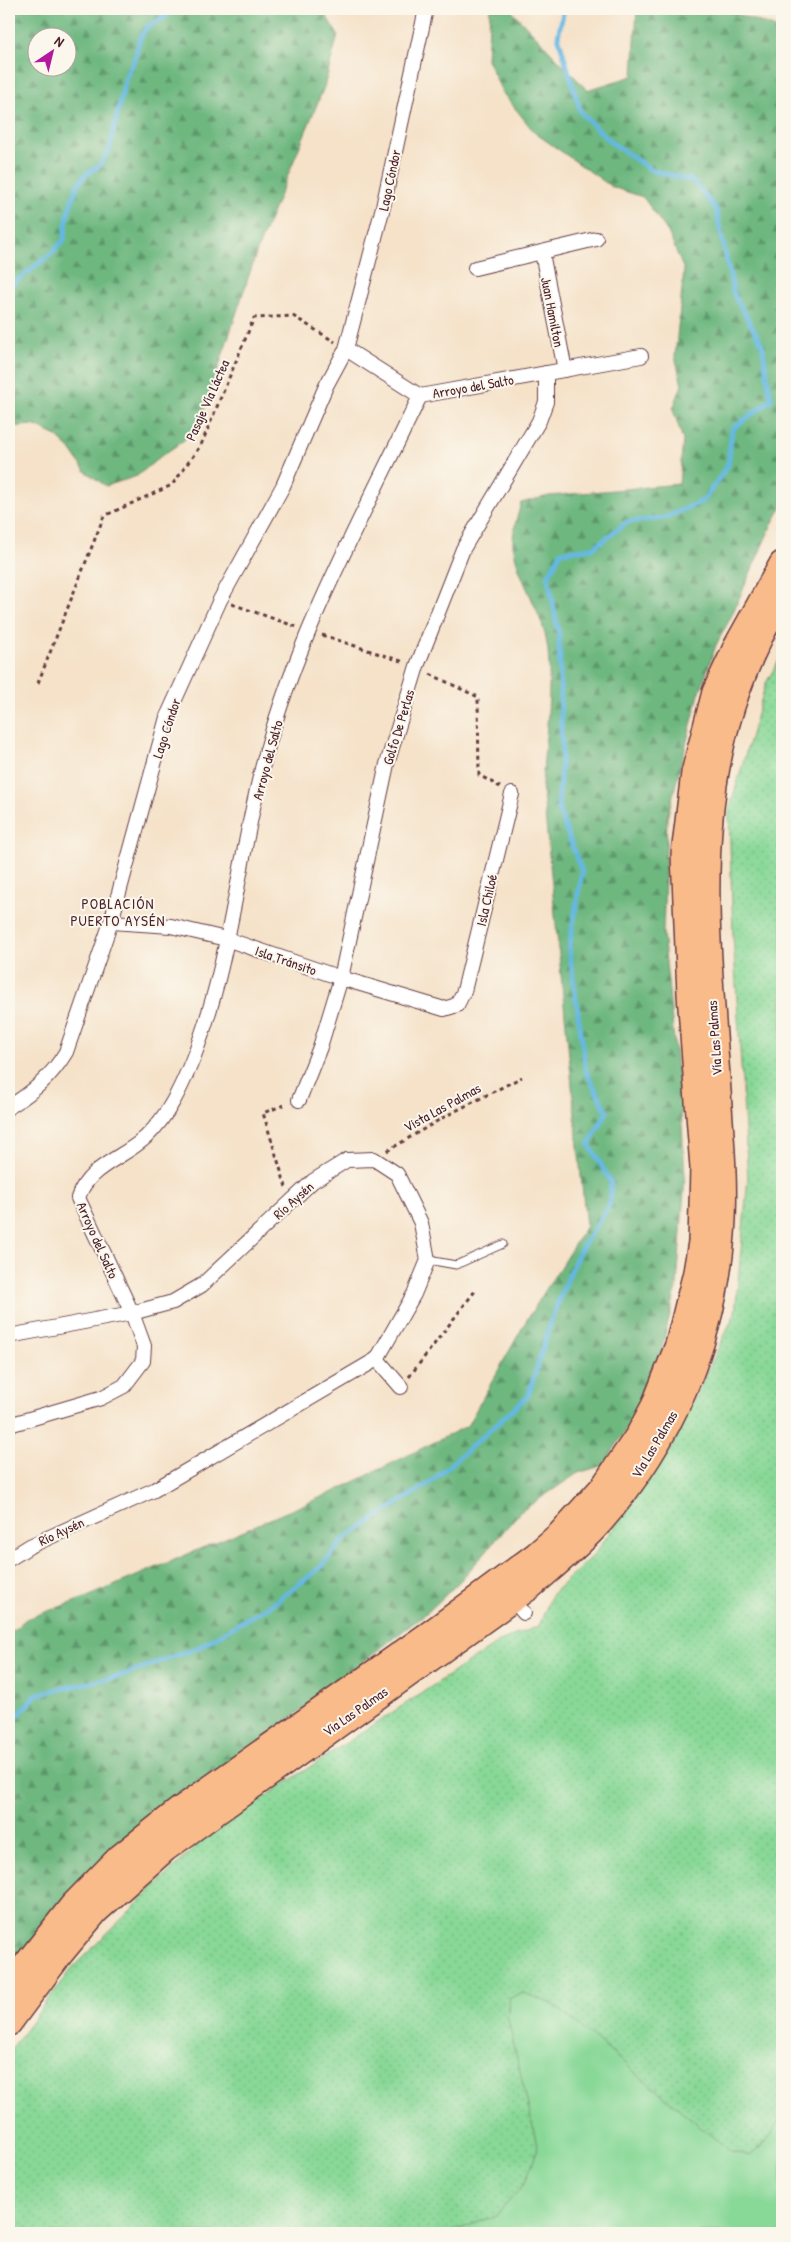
<svg xmlns="http://www.w3.org/2000/svg" width="791" height="2242" font-family="'Patrick Hand',sans-serif">
  <defs>
    <pattern id="grass-dots" width="8" height="8" patternUnits="userSpaceOnUse" patternTransform="scale(1.25)"><rect width="8" height="8" fill="#88d897"/><path d="M2 2h.1M6 6h.1" fill="none" stroke="#77b982" stroke-width="1.8" stroke-linecap="round"/></pattern>
    <pattern id="forest-firs" width="22" height="20" patternUnits="userSpaceOnUse" patternTransform="scale(1.25)"><rect width="22" height="20" fill="#6eb880"/><path d="M5 1l3.5 6h-7zM16 11l3.5 6h-7z" fill="#5c9569"/></pattern>
  </defs>
  <rect width="100%" height="100%" fill="#fbf7ec"/>
  <filter id="ink" filterUnits="userSpaceOnUse"><feTurbulence type="fractalNoise" baseFrequency=".02" numOctaves="2"/><feDisplacementMap in="SourceGraphic" scale="10" xChannelSelector="R" yChannelSelector="G"/><feConvolveMatrix kernelMatrix="1 2 1 2 8 2 1 2 1" color-interpolation-filters="sRGB"/></filter>
  <filter id="wash" filterUnits="userSpaceOnUse"><feTurbulence type="fractalNoise" baseFrequency=".0096" numOctaves="4" result="noise"/><feDisplacementMap in="SourceGraphic" scale="20" xChannelSelector="R" yChannelSelector="G"/><feGaussianBlur stdDeviation="1.12" result="paint"/><feColorMatrix in="noise" values="0 0 0 0 0 0 0 0 0 0 0 0 0 0 0 0 0 1.4 0 .05"/><feComposite in="paint" operator="in"/></filter>
  <g filter="url(#wash)">
    <rect width="100%" height="100%" fill="#f5e2c9"/>
    <polygon fill="url(#grass-dots)" stroke="#697c61" points="782,655 782,2233 9,2233 9,2052 71,1969 207,1835 502,1640 539,1626 552,1594 593,1556 671,1448 735,1313 748,1178 733,935 729,811 766,683"/>
    <g fill="url(#forest-firs)" stroke="#5c6c56" fill-rule="evenodd">
      <path d="M9,9H327L325,14L338,35L324,87L258,248L201,420L183,441L161,456L137,476L106,486L85,471L70,449L55,435L33,425L9,427ZM38,38H68V68H38Z"/>
      <path d="M490,9H510L587,90L633,76L637,9H723L782,30V506L771,526L730,619L716,645L699,694L667,818L663,933L681,1108L685,1177L677,1285L658,1365L642,1404L604,1465L578,1473L520,1512L461,1580L430,1610L243,1755L9,1969V1634L26,1619L85,1598L338,1490L467,1426L525,1323L586,1226L542,784C545,740 552,694 548,650C544,612 518,582 513,545C512,532 518,515 521,503L549,496L679,484L683,440L673,409L682,385L675,356L684,270L668,232L643,197L612,187L535,133L502,92L487,59Z"/>
    </g>
    <polygon fill="#88d897" stroke="#697c61" points="524,1993 554,2005 730,2151 751,2156 770,2137 782,2117 782,2233 448,2233 496,2216 525,2183 538,2149 507,2015 510,1998"/>
    <g fill="none" stroke-linecap="round" stroke-linejoin="round">
      <g stroke="#65b8e1" stroke-width="5">
        <polyline points="9,287 52,253 64,240 68,213 77,186 84,176 100,165 109,151 126,76 135,58 140,38 148,26 165,17 172,9"/>
        <polyline points="9,1725 37,1694 120,1676 197,1648 271,1605 319,1569 345,1538 431,1482 528,1396 554,1312 578,1254 610,1204 611,1182 589,1144 607,1112 586,1071 569,948 582,872 558,808 562,754 559,635 548,577 561,552 593,548 627,522 665,518 704,500 728,465 732,429 771,400 762,344 734,295 716,209 693,181 651,170 612,143 581,113 558,36 564,9"/>
      </g>
    </g>
  </g>
  <g filter="url(#ink)">
    <g fill="none" stroke-linecap="round" stroke-linejoin="round">
      <defs>
        <polyline id="lane" points="428,1260 456,1265 503,1244"/>
        <g id="street">
          <polyline points="542,253 565,370"/>
          <polyline points="475,268 596,239"/>
          <polyline points="346,349 420,396"/>
          <polyline points="420,396 641,356"/>
          <polyline points="111,922 171,926 226,939 341,978 444,1009 457,1005 464,991 512,794"/>
          <polyline points="299,1100 320,1047 341,978 387,764 417,666 463,549 539,421 546,402 546,373"/>
          <path d="M9,1107C33,1092 51,1077 66,1052L111,922L167,717L220,600L283,486L326,386L346,349L383,207L426,9"/>
          <polyline points="9,1336 132,1313 173,1302 202,1285 313,1181 347,1160 374,1159 397,1174 421,1223 428,1260 414,1294 377,1359 154,1490 30,1546 9,1559"/>
          <polyline points="377,1359 401,1387"/>
          <path d="M9,1425L101,1398L124,1386L143,1361L144,1346L132,1313L78,1198C88,1166 124,1158 146,1137C168,1116 181,1088 192,1061C231,964 238,857 265,757C299,630 364,514 420,396"/>
          <polyline points="513,1600 524,1613"/>
        </g>
        <g id="highway">
          <polyline points="9,1986 73,1905 120,1857 178,1811 432,1632 536,1555 560,1534 603,1487 639,1434 654,1406 678,1345 696,1272 701,1242 703,1168 690,994 684,854 694,773 715,692 737,645 782,564"/>
          <path d="M9,2023L61,1953L96,1911L165,1849L531,1586C555,1565 580,1545 601,1521C671,1441 714,1341 722,1235C726,1187 721,1139 718,1091C706,912 683,760 782,597"/>
        </g>
      </defs>
      <use href="#lane" stroke="#643c43" stroke-width="9"/>
      <use href="#street" stroke="#643c43" stroke-width="16"/>
      <use href="#highway" stroke="#643c43" stroke-width="28"/>
      <g stroke="#643c43" stroke-width="3" stroke-dasharray="4 4" stroke-linecap="butt">
        <polyline points="232,604 297,627"/>
        <polyline points="322,635 404,662"/>
        <polyline points="430,674 478,697 479,775 500,787"/>
        <polyline points="38,683 104,516 172,485 201,445 254,318 293,316 335,342"/>
        <polyline points="387,1151 444,1117 522,1077"/>
        <polyline points="286,1187 263,1113 287,1104"/>
        <polyline points="409,1377 475,1291"/>
      </g>
      <use href="#lane" stroke="#fff" stroke-width="7"/>
      <use href="#street" stroke="#fff" stroke-width="14"/>
      <use href="#highway" stroke="#fabb8b" stroke-width="25"/>
    </g>
  </g>
  <g text-anchor="middle" dominant-baseline="central" stroke-width="4" stroke-linejoin="round" paint-order="stroke">
    <g font-size="14" fill="#4a1f2b" stroke="#fbf7ec">
      <text transform="translate(389 180) rotate(-78)">Lago Cóndor</text>
      <text transform="translate(553 312) rotate(79)">Juan Hamilton</text>
      <text transform="translate(473 386) rotate(-10)">Arroyo del Salto</text>
      <text transform="translate(207 400) rotate(-66)">Pasaje Vía Láctea</text>
      <text transform="translate(398 727) rotate(-73)">Golfo De Perlas</text>
      <text transform="translate(166 728) rotate(-72)">Lago Cóndor</text>
      <text transform="translate(267 760) rotate(-75)">Arroyo del Salto</text>
      <text transform="translate(486 900) rotate(-77)">Isla Chiloé</text>
      <text transform="translate(286 960) rotate(19)">Isla Tránsito</text>
      <text transform="translate(714 1038) rotate(-94)">Vía Las Palmas</text>
      <text transform="translate(442 1107) rotate(-29)">Vista Las Palmas</text>
      <text transform="translate(293 1200) rotate(-42)">Río Aysén</text>
      <text transform="translate(98 1240) rotate(66)">Arroyo del Salto</text>
      <text transform="translate(654 1444) rotate(-59)">Vía Las Palmas</text>
      <text transform="translate(61 1531) rotate(-25)">Río Aysén</text>
      <text transform="translate(355 1711) rotate(-35)">Vía Las Palmas</text>
    </g>
    <g font-size="15" letter-spacing="1" fill="#4a1f2b" stroke="#fbf7ec">
      <text x="118" y="903">POBLACIÓN<tspan x="118" dy="17">PUERTO AYSÉN</tspan></text>
    </g>
  </g>
  <rect width="791" height="2242" fill="none" stroke="#fbf7ec" stroke-width="30"/>
  <g transform="translate(52 52) rotate(35)"><circle r="24" fill="#fbf7ec" stroke="#b4a19f"/>
  <path d="M0-4L9 19L0 12L-9 19Z" fill="#b5179e"/>
  <text y="-8" font-size="14" font-weight="bold" text-anchor="middle" fill="#4a1f2b">N</text>
  </g>
</svg>
